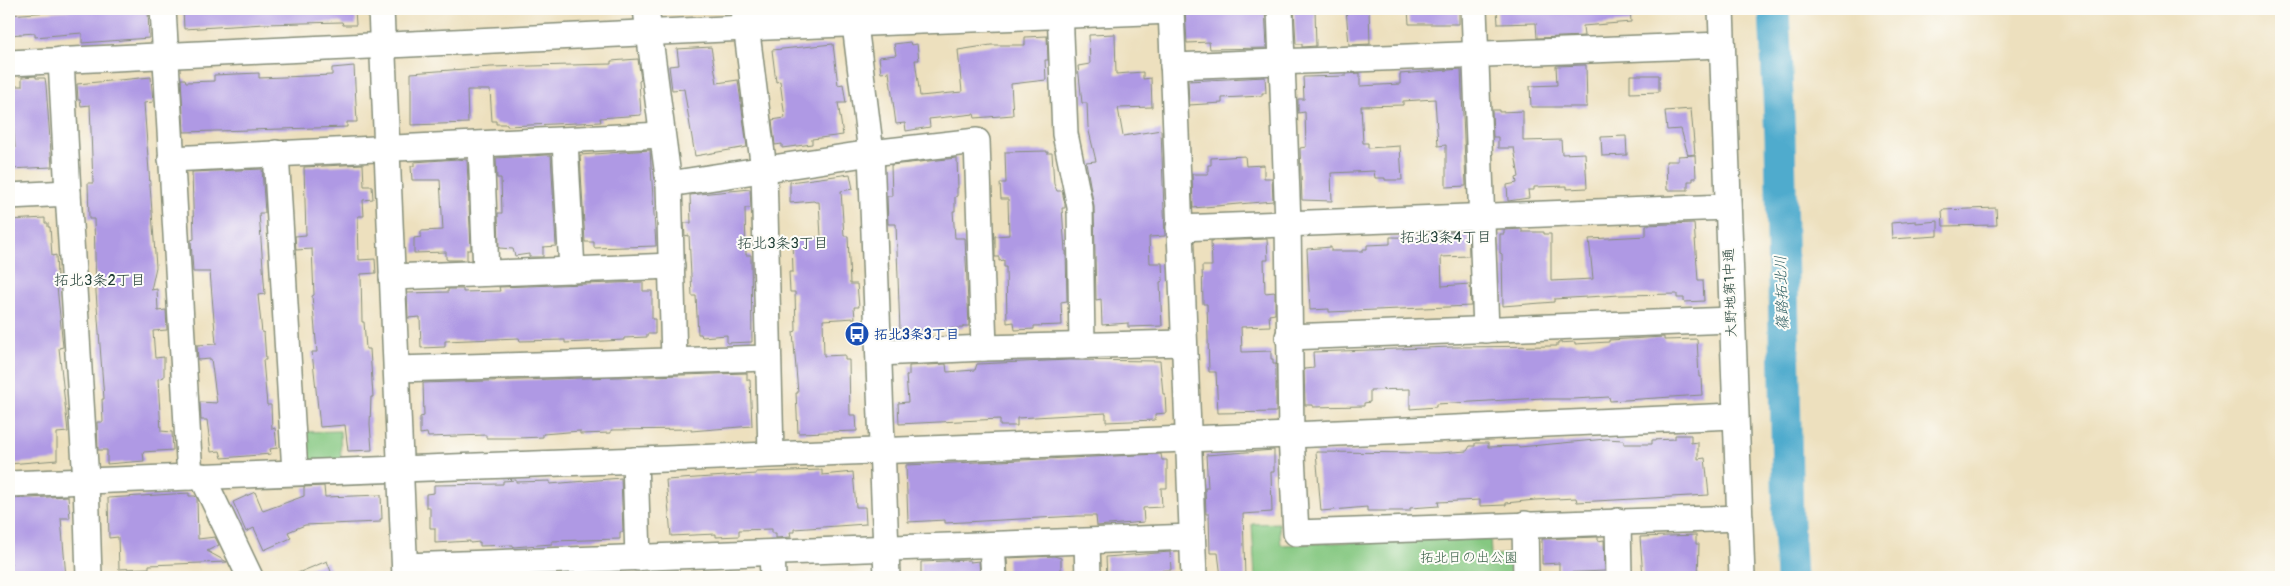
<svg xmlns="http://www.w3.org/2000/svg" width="2290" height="586" font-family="Pangolin,'Klee One',sans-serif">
  <rect width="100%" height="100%" fill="#fdfcf7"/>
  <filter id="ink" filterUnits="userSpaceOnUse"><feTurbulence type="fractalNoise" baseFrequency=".02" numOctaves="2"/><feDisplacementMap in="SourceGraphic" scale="10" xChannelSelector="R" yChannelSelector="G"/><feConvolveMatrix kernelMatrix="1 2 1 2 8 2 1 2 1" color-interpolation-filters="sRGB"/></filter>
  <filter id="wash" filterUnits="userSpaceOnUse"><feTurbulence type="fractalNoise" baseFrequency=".0096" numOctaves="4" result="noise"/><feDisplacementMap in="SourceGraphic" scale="20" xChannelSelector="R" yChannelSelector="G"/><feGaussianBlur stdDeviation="1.12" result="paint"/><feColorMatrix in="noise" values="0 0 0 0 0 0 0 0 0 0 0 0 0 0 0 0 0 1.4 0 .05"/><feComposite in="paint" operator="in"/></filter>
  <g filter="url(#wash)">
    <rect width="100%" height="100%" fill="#ede0be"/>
    <g fill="#85c881" stroke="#52825a">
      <polygon points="340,431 341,460 309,461 303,453 302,432"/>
      <polygon points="1279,523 1281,545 1490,536 1491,555 1512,554 1513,577 1255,577 1252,524"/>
    </g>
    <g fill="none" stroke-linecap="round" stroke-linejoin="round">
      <polyline stroke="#4fabcd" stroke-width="31" points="1774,9 1780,139 1788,525 1791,577"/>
    </g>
    <g id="blocks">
      <g fill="#af99e4">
        <polygon points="88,9 148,9 149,38 82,43 82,33 35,37 35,33 9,35 9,15"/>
        <polygon points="183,9 355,9 356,25 343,25 342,22 264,24 184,29"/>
        <polygon points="1185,9 1265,9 1267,48 1210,49 1209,42 1187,43"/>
        <polygon points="1294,9 1315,9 1316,46 1302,47 1302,44 1296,44"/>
        <polygon points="1346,9 1369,9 1370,44 1349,45"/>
        <polygon points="1408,9 1459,9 1459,24 1409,24"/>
        <polygon points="1497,9 1630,9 1631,22 1583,26 1584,36 1537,38 1536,23 1498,24"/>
        <polygon points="1115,34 1116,74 1143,72 1143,79 1151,78 1152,107 1118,108 1123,136 1161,130 1165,236 1149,237 1150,263 1162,263 1163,281 1160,282 1162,326 1128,327 1128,323 1102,325 1101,299 1096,300 1094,207 1086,162 1096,161 1088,127 1087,103 1082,103 1078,66 1090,64 1089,35"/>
        <polygon points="1047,36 1048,60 1045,60 1046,80 1011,84 1013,115 975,118 974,114 929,119 930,127 906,131 905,123 896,124 889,72 881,73 879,57 896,55 894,44 910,42 911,45 917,44 919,60 915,60 920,96 962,92 958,50 991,45 1025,45 1025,37"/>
        <polygon points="833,44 838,85 843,84 846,103 838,103 843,135 812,139 812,144 782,148 782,144 775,145 772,120 785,118 780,81 776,82 772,50"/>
        <polygon points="711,47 717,83 738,80 747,147 695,156 684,89 672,90 669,66 679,65 677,49"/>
        <polygon points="638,59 641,80 639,81 641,115 600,118 601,122 507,126 507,124 496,124 496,121 492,121 490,90 467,90 468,123 411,125 411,73 491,67 611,64 611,61"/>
        <polygon points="1586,65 1587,107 1531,107 1530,86 1557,85 1556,66"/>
        <polygon points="354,66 357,122 347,122 347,127 184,132 181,79 185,79 186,82 214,81 214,75 259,73 259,78 332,75 332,68"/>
        <polygon points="1461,69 1466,186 1446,187 1446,145 1438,146 1435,99 1403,101 1403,105 1361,106 1363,143 1368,143 1368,148 1400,146 1402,180 1385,180 1385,178 1375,178 1374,171 1331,173 1332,201 1302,200 1300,148 1306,147 1305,112 1298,113 1298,99 1304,99 1303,77 1346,76 1346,74 1360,73 1360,86 1400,84 1400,74"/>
        <polygon points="1630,75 1659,75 1659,92 1630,93"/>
        <polygon points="36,76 36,78 45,78 46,85 52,167 9,169 9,149 15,148 12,109 9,109 9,86 22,86 22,77"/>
        <polygon points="151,77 153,102 144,103 156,267 151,290 157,289 158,311 166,310 167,330 153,331 155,358 164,357 164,377 158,379 161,431 172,432 173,450 143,452 144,461 107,464 107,450 98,450 97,422 103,422 102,399 104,399 96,292 94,219 89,219 88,183 93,183 90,105 81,106 80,100 78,100 77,84"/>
        <polygon points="1265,77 1266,93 1262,93 1262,96 1222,98 1222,103 1189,105 1188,81"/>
        <polygon points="1691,109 1695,154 1688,155 1681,129 1667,130 1665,111"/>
        <polygon points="1492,110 1499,110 1499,112 1523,111 1523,141 1561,140 1562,154 1585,153 1587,188 1567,189 1567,186 1534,187 1534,190 1528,190 1529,198 1508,201 1507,185 1517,183 1516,178 1519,177 1514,148 1498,148 1498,137 1493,137"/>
        <polygon points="1626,136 1627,155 1602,156 1601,137"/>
        <polygon points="650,150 656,246 594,248 594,242 585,242 580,155"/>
        <polygon points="1047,151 1047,153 1052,153 1054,184 1057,191 1062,191 1065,204 1065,208 1062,208 1065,251 1066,251 1067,301 1061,302 1062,325 1034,326 1034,329 1015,330 1014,322 1007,323 1006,267 1004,267 1004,260 999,261 999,257 995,257 995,236 1009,235 1008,199 1001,199 1000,183 1006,183 1005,152"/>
        <polygon points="546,155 551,155 556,246 543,247 543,257 529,257 529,254 515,256 513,249 499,248 498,213 502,213 501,178 497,178 496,158"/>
        <polygon points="1695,155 1696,178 1693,178 1693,181 1688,181 1688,190 1667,190 1666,161 1678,161 1678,156"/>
        <polygon points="1245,156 1246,166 1264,165 1264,178 1272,178 1273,201 1193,208 1192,174 1208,174 1208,165 1211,165 1211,158"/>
        <polygon points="957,158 958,188 957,188 957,196 955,197 955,211 953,211 955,238 965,238 969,326 963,326 963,328 900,331 896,224 888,224 887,196 892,196 891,165"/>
        <polygon points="457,159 467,160 471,250 467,250 467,260 448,260 446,259 446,252 414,253 414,238 421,237 421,231 443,230 440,180 412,180 411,166 414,166 414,162"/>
        <polygon points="363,164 364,186 372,186 373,199 363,200 364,216 358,216 359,260 375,259 376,273 361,274 362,322 364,322 366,349 370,349 373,397 371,397 370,424 372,450 348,451 345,425 320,427 312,352 317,352 312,296 314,295 312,249 296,250 295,236 306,235 304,167"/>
        <polygon points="262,169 265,213 259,213 265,294 258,295 262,333 264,332 266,360 263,360 267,405 271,405 272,429 275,428 277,448 270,449 271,454 222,458 220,451 211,452 207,420 201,420 200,402 217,403 211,359 198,360 197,345 216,344 210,272 193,272 191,240 194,239 192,172"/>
        <polygon points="850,174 853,189 841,191 844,236 848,236 850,284 857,284 859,307 854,307 855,318 823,320 824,356 845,355 845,360 849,360 850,415 856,415 857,431 798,433 796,393 798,393 793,332 796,331 795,292 790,292 789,272 793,272 792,239 821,237 819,202 815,202 814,201 790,203 790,182"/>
        <polygon points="750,189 751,208 745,208 746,255 751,255 752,342 727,343 727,335 702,337 701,334 698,334 696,296 692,296 689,235 685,236 684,223 691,223 690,195"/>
        <polygon points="1996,208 1997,225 1943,226 1942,210"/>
        <polygon points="45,218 45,223 48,223 48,227 50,227 52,256 56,255 57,276 56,276 63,347 59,348 68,432 57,433 57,460 9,464 9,220"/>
        <polygon points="1916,221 1916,223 1938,221 1938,236 1892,239 1891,223"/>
        <polygon points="1694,223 1698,280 1703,280 1704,301 1684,302 1684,298 1677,298 1677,294 1620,295 1554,299 1554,302 1503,306 1502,254 1500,253 1500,234 1504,234 1504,230 1522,229 1522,232 1544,232 1544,234 1551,234 1551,281 1593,279 1589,239 1646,236 1646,225"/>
        <polygon points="1468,231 1469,256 1441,257 1442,286 1470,284 1471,306 1329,312 1329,309 1310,310 1307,249 1331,247 1331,251 1363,251 1363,249 1367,249 1367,245 1390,244 1390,237 1450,238 1450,232"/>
        <polygon points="1267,239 1268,260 1264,260 1265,293 1275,292 1275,314 1269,315 1270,326 1241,327 1242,352 1271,351 1271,359 1273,359 1273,364 1276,364 1276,412 1218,413 1216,372 1209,372 1207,304 1203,304 1202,266 1212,266 1211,241"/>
        <polygon points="643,282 643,291 652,291 652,319 655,319 655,334 647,334 647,337 624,338 624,340 565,343 565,340 520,341 519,338 445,341 445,347 421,348 420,317 408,318 407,293 448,292 448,289 463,289 463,292 500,291 499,287"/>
        <polygon points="1664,337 1664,340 1697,339 1699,377 1701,377 1702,395 1610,401 1609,397 1574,399 1543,399 1543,398 1436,404 1436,407 1410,409 1410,389 1370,390 1370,402 1364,403 1364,406 1313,407 1313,405 1305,405 1304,369 1314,368 1313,352 1452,347 1557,346 1557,343 1575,342 1575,344 1609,342 1609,340"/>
        <polygon points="1069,360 1160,361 1163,394 1165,394 1166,413 1155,414 1155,420 1106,422 1106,413 1017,418 1017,426 1000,426 1000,419 899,424 898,403 908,402 906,375 909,375 909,366 946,364 947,372 975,370 977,364"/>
        <polygon points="747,373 747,380 750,380 752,426 691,431 691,429 611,430 611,433 580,434 580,431 543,434 543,437 518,438 486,438 486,435 428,437 427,433 420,434 420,417 424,416 423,383"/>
        <polygon points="1675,435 1691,435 1691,443 1698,442 1698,459 1705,458 1709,495 1577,502 1576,498 1535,500 1506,503 1506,505 1480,506 1480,500 1438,502 1439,506 1410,508 1410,511 1367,511 1367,507 1321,511 1316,452 1438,453 1467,451 1470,446 1475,446 1475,443 1488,443 1488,447 1519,446 1519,447 1606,439 1624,440 1624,444 1652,444 1652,440 1675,439"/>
        <polygon points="1274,450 1274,472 1271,472 1272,512 1243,514 1245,577 1221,577 1218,553 1210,553 1209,514 1206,514 1205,488 1208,488 1206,455"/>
        <polygon points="1161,454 1162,460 1167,460 1167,488 1161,488 1162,507 1143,508 1144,522 1097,526 1096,516 1078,516 945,523 945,520 908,522 906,465"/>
        <polygon points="822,470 822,475 853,472 856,507 865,507 866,524 794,529 794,532 790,532 791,537 776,538 776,533 772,533 772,529 739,530 739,536 716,537 716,534 671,536 666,480 756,474 756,472"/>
        <polygon points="621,478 623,532 620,532 620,539 552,541 552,544 513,547 513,545 480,546 480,542 470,543 470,541 435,543 435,528 430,528 430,507 426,507 426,494 434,493 434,485 503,484 503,481 516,480 516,482 550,481 550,484"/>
        <polygon points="324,486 325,497 381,495 382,519 380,519 380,522 305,525 288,532 291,538 264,550 254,528 246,532 233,502 255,492 263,511 304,496 304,487"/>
        <polygon points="189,493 189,496 195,496 197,498 198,539 215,537 219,545 207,551 227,562 149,565 149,568 119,569 118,537 109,538 108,498"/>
        <polygon points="68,496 70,518 61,518 66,577 12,577 11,563 9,563 9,499"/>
        <polygon points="1696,535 1696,544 1699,544 1698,577 1643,577 1640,537"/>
        <polygon points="1598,537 1598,541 1604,540 1605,571 1559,573 1559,563 1542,564 1542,539"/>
        <polygon points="1170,552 1171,570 1134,572 1134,577 1107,577 1106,557"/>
        <polygon points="1054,556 1061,558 1061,577 1008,577 1007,558"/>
        <polygon points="970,560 970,562 979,561 980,577 921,577 921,562"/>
        <polygon points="327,561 333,577 288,577"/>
      </g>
    </g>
  </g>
  <g filter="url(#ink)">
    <use href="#blocks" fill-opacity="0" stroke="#868e79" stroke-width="1"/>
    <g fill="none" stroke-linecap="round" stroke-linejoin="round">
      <defs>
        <g id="minor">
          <polyline points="163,9 190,477"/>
          <polyline points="381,9 405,577"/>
          <polyline points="646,9 669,184 674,360"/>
          <polyline points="744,9 764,170 771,454"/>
          <polyline points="853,9 871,153 887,577"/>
          <polyline points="1060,9 1065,134 1080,207 1082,346"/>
          <polyline points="1171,9 1194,577"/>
          <polyline points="1280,9 1288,223 1291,435 1296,533 1740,518"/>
          <polyline points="1474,9 1486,330"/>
          <polyline points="1721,9 1742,577"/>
          <polyline points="61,60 68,193"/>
          <polyline points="9,63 746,28 1171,11"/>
          <polyline points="1173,66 1722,45"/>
          <polyline points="565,141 572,270"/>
          <polyline points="481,145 486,273"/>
          <polyline points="276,153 295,472"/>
          <polyline points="171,159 662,135"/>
          <polyline points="669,184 871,153 977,141 984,348"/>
          <polyline points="9,196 68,193 86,481 89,577"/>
          <polyline points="1179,228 1727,207"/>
          <polyline points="392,277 672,266"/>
          <polyline points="1288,337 1731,320"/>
          <polyline points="879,353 984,348 1184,343"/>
          <polyline points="397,369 768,358"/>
          <polyline points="635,460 638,558"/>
          <polyline points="202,476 250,577"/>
          <polyline points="9,484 1291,435 1734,416"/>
          <polyline points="1618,521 1619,577"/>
          <polyline points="1525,524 1526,577"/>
          <polyline points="1087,542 1088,577"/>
          <polyline points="992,545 994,577"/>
          <polyline points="772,553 773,577"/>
          <polyline points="405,566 1192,537"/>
        </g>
      </defs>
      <use href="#minor" stroke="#868e79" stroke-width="28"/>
      <use href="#minor" stroke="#fff" stroke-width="25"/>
    </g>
  </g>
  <defs>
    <symbol id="bus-disc" viewBox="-11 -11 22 22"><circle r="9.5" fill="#1a4fb4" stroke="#fdfcf7"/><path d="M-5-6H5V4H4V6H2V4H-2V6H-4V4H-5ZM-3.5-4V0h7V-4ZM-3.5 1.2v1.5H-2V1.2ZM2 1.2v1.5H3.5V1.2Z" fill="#fff"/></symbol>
  </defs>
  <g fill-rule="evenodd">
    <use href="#bus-disc" x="843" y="320" width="28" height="28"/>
  </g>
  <g text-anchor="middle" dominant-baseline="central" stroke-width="4" stroke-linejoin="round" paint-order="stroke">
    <g font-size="14" fill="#1f3d34" stroke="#fdfcf7">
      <text transform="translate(1730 293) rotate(-92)">大野地第1中通</text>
    </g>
    <g font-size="14" font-weight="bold" fill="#164399" stroke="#fdfcf7" text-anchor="start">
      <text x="874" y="334">拓北3条3丁目</text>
    </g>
    <g font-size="14" fill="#386047" stroke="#fdfcf7">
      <text x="1469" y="557">拓北日の出公園</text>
    </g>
    <g font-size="15" fill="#1f3d34" stroke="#fdfcf7">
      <text x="1446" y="237">拓北3条4丁目</text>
      <text x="783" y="243">拓北3条3丁目</text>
      <text x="100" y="280">拓北3条2丁目</text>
    </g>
    <g font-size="15" font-style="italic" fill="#2d5e62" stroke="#fdfcf7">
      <text transform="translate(1782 293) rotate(-92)">篠路拓北川</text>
    </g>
  </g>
  <rect width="2290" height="586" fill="none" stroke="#fdfcf7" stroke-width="30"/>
</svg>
